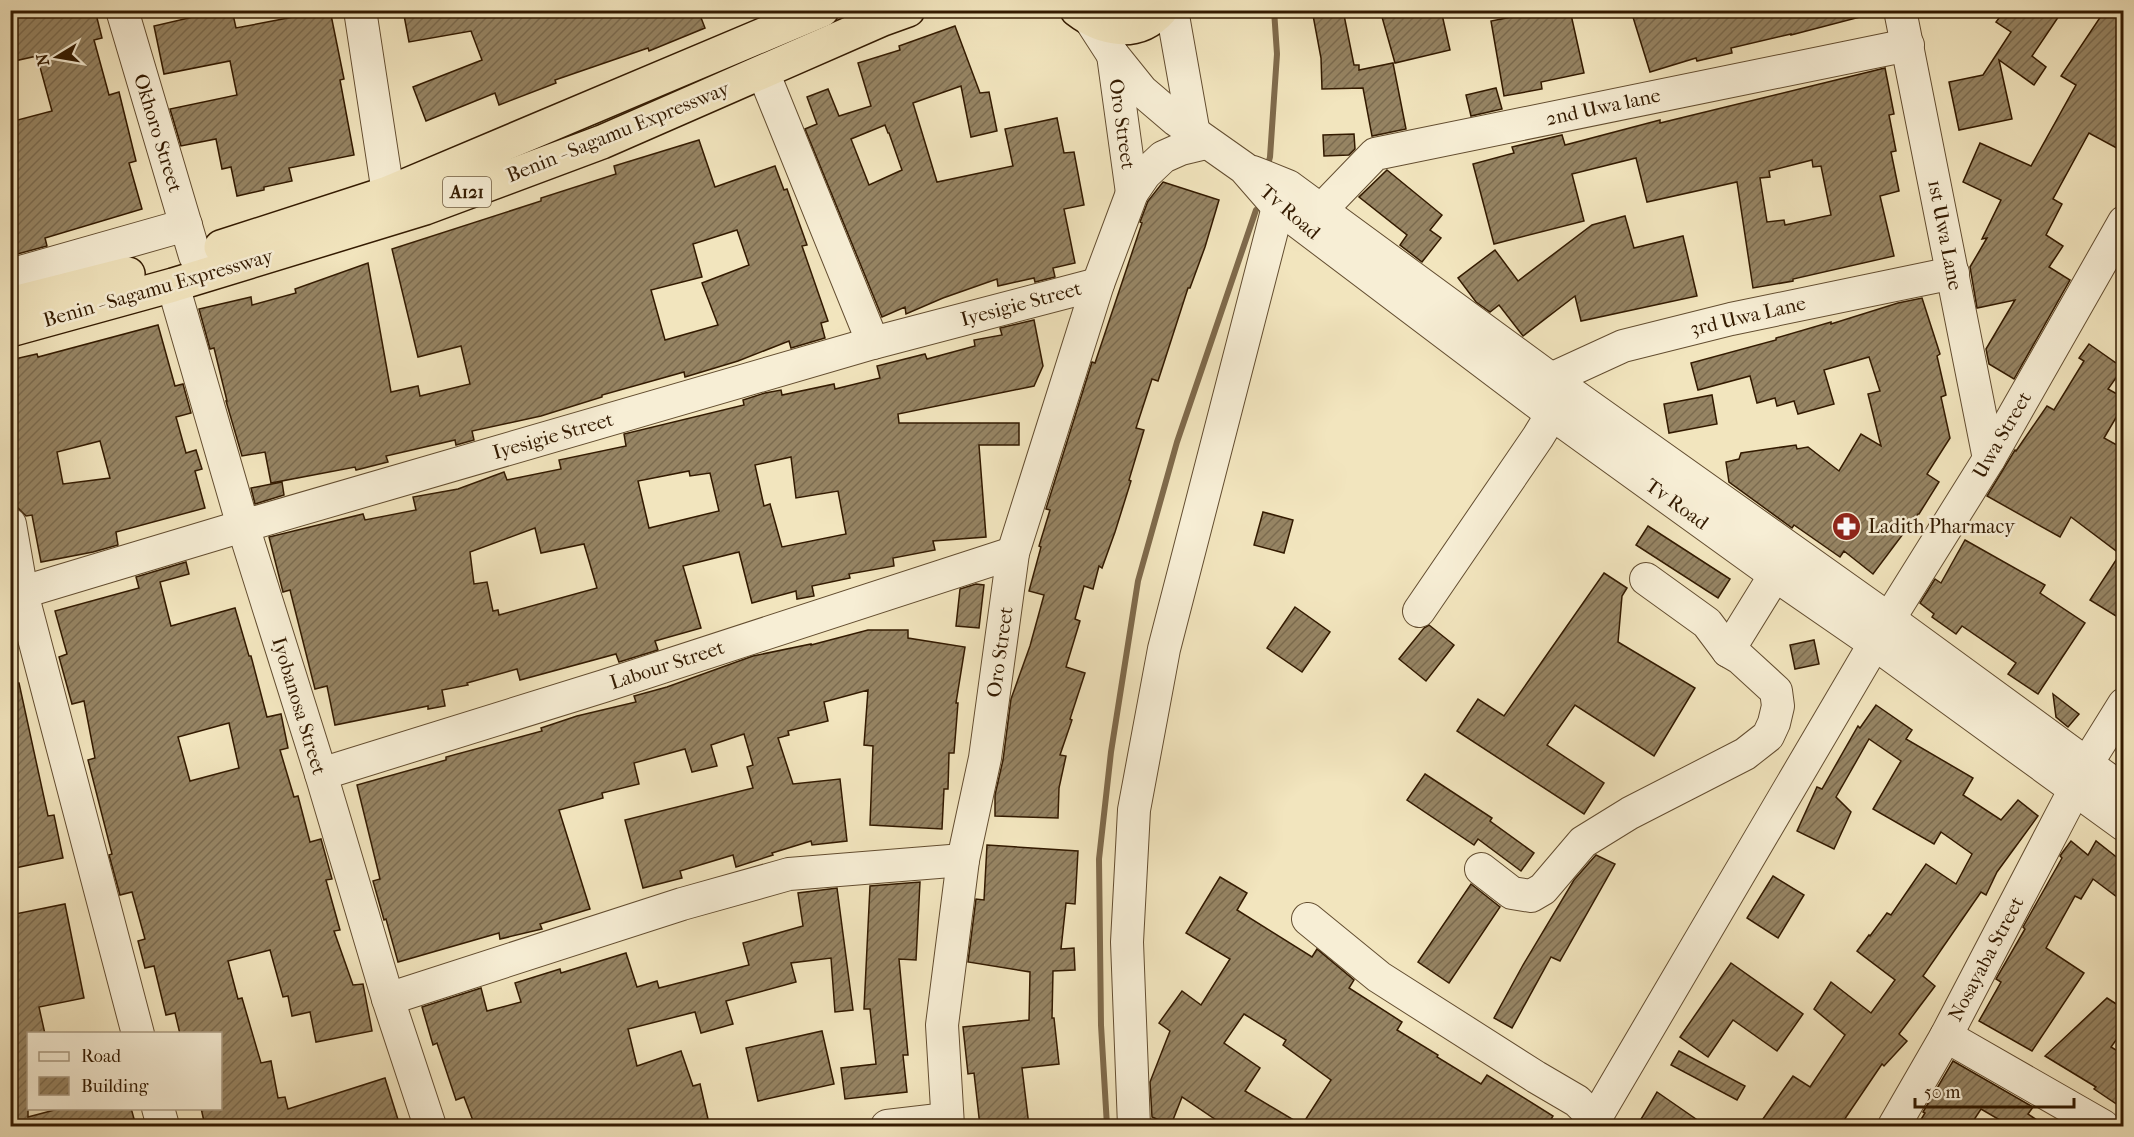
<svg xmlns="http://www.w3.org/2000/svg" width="2134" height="1137" font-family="'IM FELL French Canon',serif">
  <defs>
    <pattern id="building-hatch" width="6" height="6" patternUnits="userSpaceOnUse" patternTransform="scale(1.5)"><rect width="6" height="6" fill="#968463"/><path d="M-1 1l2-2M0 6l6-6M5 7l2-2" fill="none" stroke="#7b6b4f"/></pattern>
  </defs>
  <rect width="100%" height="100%" fill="#f2e5be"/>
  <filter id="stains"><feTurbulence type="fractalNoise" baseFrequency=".00333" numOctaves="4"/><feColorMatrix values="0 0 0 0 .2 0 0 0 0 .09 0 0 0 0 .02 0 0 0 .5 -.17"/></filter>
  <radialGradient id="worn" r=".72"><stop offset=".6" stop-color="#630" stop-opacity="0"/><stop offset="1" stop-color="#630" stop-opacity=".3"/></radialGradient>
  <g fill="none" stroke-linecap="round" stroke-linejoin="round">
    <g stroke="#7f6a4b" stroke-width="6">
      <polyline points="1267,168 1270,157 1277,54 1274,10"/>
      <polyline points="1107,1126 1101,1025 1099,859 1111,752 1138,581 1177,442 1256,210"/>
    </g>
  </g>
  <g fill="url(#building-hatch)" stroke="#331a00" stroke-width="1.5" fill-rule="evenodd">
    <polygon points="10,10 95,10 102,38 94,40 109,95 119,92 136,161 129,163 142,209 45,238 47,246 10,256 10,122 52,111 37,56 10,62"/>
    <polygon points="223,10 232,10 236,28 330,10 344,79 340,80 354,155 289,168 292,181 264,187 264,190 237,196 231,167 222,169 216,139 181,146 170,109 237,95 230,61 164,74 154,26"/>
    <polygon points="403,10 698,10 705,28 649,51 648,48 555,80 556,83 499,105 495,93 426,121 413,87 482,60 471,31 409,42"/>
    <polygon points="1312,10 1343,10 1354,65 1359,65 1359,70 1393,63 1406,129 1372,136 1363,88 1322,89 1321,58"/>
    <polygon points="1380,10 1441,10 1450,50 1395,63"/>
    <polygon points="1547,10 1570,10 1584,73 1541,82 1542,89 1504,96 1491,21"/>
    <polygon points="1645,10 1864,10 1864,16 1791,35 1791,34 1731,48 1732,53 1697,61 1696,58 1650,72 1632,14"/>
    <polygon points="2005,10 2063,10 2032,56 2046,67 2034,85 1999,60 2012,119 1959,130 1949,82 1983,75 2011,32 1996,22"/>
    <polygon points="2105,10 2124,23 2124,152 2089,133 2053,199 2062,204 2046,235 2063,246 2049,267 2070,280 2014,379 1989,364 1986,349 2015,300 1977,308 1970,267 1987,238 1982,239 2001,200 1963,182 1980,143 2031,166 2076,85 2061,76"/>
    <path d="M955,26L980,93L989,92L997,131L971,137L961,86L913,103L937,182L1013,166L1005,129L1057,118L1064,153L1074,152L1084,205L1064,209L1075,263L1053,268L1055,277L1035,282L1034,278L998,286L997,279L943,298L906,314L905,307L882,317L805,129L817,124L807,97L828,89L839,116L871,106L858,63L900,50L899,46ZM885,125L888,133H889L902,170L869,185L851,139Z"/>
    <path d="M1885,68L1894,114L1889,115L1896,151L1891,152L1899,191L1880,196L1894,256L1793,279V281L1753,288L1737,182L1647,202L1636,158L1572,174L1584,221L1494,244L1473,164L1514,153L1512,147L1562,135L1565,145L1660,120V123ZM1812,160L1813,167L1821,166L1831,215L1785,225L1784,220L1767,222L1760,178L1770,177L1769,171Z"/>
    <polygon points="1496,88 1502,109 1471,116 1466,95"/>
    <polygon points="1354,134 1355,149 1349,155 1324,156 1323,135"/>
    <path d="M699,140L715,187L775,166L784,190L787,189L807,245L802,246L828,321L821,323L825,338L791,348L789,341L738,361L685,377L684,372L602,395V397L541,416L472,431L474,440L456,445L455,440L386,456L388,462L356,470L355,467L271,483L265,452L242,456L226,401H227L214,348L210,349L199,309L251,297L252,305L296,293L295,289L368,263L391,392L418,386L420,396L470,384L461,346L418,357L392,249L541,201V198L616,174L614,166ZM737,230L749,265L702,283L718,325L665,340L651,290L702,277L693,244Z"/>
    <polygon points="1387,170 1442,215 1430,230 1441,238 1422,262 1400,245 1407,235 1359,197"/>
    <polygon points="1163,182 1219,200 1205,247 1190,288 1188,288 1158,381 1152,379 1136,428 1144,430 1129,480 1131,481 1115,532 1102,568 1099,566 1093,589 1084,586 1075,619 1080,621 1066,667 1085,673 1070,719 1072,720 1060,755 1066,756 1059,788 1058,818 995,816 995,795 1003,760 1011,699 1030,646 1044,595 1029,591 1041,547 1039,546 1050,510 1046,509 1092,362 1095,363 1142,223 1140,222 1148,201"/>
    <polygon points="1625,216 1634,248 1683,236 1697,296 1581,321 1575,296 1523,336 1499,305 1490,312 1476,302 1458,278 1495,250 1518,281 1592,225"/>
    <polygon points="1922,298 1940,354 1937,356 1946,395 1941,397 1950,438 1927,474 1939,482 1919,514 1918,514 1873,574 1844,551 1840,557 1794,525 1792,528 1729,482 1726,462 1739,459 1741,453 1796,445 1797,449 1808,447 1839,471 1861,434 1881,446 1868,394 1880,391 1869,357 1824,370 1834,404 1798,414 1794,401 1777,406 1775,398 1757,403 1750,376 1698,390 1691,363 1776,340 1776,338 1831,322 1831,324 1898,303"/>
    <path d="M1034,320L1043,366L1034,386L898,414L899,423H1019V445H979L986,537L933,541L935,550L893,558L894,566L849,574L850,578L812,586L814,596L797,599L796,591L752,603L739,552L683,566L701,628L655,641L658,650L619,662L616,654L520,680L517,669L467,683L468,685L442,690L445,706L428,709V706L335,725L327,686L315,689L290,590L283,592L269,537L363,514L365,520L416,510L413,497L458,489L504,472L507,480L561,469L559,460L626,446L624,434L744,405L743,400L765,393L781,390L782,395L834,384L835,389L880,378L877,366L925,354L927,359L975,346L974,340L1002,335L1000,328ZM791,457L796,498L838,491L846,534L782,547L770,504L764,506L755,465ZM689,471L690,476L710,473L719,511L649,528L638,481ZM535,528L541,553L584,544L597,588L499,615L498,610L493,611L487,582L474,584L470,552Z"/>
    <path d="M158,325L175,386L183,384L191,413L176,417L186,453L196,450L202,469L195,471L205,508L116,532L118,545L93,552L41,562L32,515L26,516L17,507L10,474V360L37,354L38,357ZM100,441L110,478L63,484L57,452Z"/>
    <polygon points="2089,344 2123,368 2108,389 2124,398 2124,404 2104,438 2124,449 2124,621 2090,600 2120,554 2071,517 2060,537 1987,496 2015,450 2016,451 2047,406 2054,410 2084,361 2079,358"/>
    <polygon points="1712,395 1717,424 1669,433 1664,404"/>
    <polygon points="282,482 284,495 255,504 251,488"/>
    <polygon points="1263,512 1293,520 1284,553 1254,545"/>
    <polygon points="1648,526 1730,579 1718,598 1636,545"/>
    <polygon points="1965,540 2045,585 2040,593 2085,623 2038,694 2008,674 2016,663 1962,626 1956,634 1932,617 1934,614 1920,603 1935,579 1941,583"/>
    <path d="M186,562L189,574L160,582L171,626L235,608L249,656H251L267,717L281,714L288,748L280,750L294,797L298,796L310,842L321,839L332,879L326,880L340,930L334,931L353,985L363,984L372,1031L316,1042L310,1012L292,1016L288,996L283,997L270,950L228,961L238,999L242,998L261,1063L271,1061L278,1098L285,1097L288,1109L385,1078L400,1126H312L311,1122L291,1126H205L201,1108H220V1034H180L175,1013L166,1015L154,966L145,968L138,941L145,939L132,892L120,895L109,855L112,854L88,760L95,758L84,701L72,704L59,657L67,654L55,611L139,588L136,577ZM229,723L239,768L190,781L178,737Z"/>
    <polygon points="1604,573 1627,588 1622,596 1618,642 1695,688 1654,756 1575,705 1547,745 1604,783 1584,814 1457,731 1478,699 1504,716"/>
    <polygon points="976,584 984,585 979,628 956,626 960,589"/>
    <polygon points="1295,607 1330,632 1302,672 1267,648"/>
    <polygon points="1429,625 1454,645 1426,681 1399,659 1424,628"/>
    <polygon points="868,630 908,630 908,638 965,647 956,703 958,703 954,753 949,753 948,789 944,789 942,829 870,825 873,746 864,745 868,690 824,702 828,721 788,731 789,735 778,738 793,784 840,779 847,841 812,845 811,841 772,853 773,855 736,867 733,855 680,871 682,878 643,888 625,820 753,788 747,767 753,765 744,734 711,745 717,766 692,772 685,749 634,763 639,784 602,793 603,798 559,810 590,909 540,924 542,929 500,939 499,933 398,962 386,919 384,920 373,881 380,879 357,785 446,760 446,757 542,731 541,728 577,716 636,702 634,696 667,687 753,656 811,644 811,645"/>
    <polygon points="1814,640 1819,664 1795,669 1790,645"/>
    <polygon points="10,683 19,683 48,816 54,815 63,858 10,869"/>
    <polygon points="2053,694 2079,714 2068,727 2056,717"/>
    <polygon points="1876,705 1912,730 1906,739 1973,778 1963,795 2001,820 2018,800 2038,816 1997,872 1986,895 1981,892 1923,976 1935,986 1899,1034 1907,1041 1884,1066 1882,1064 1840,1126 1758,1126 1793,1076 1810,1087 1845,1035 1814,1009 1831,982 1871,1013 1895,980 1857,951 1869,935 1870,936 1887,913 1891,915 1926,864 1956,884 1972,854 1941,832 1934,844 1873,809 1901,761 1869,739 1836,797 1851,812 1834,849 1797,831 1817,787 1822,789 1858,726 1860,728"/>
    <polygon points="1425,774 1492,818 1490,821 1534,853 1521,871 1478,839 1474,845 1407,800"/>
    <polygon points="2071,841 2088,855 2096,841 2124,863 2124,889 2117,897 2093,879 2081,899 2075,896 2046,948 2084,973 2032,1051 1979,1021 2001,982 1996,979 2025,929 2023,927 2062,858 2060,856 2062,853"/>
    <polygon points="987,845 1078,851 1075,904 1066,903 1061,949 1074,948 1075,970 1053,971 1052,1018 1054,1018 1059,1064 1022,1068 1029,1126 980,1126 974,1073 968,1074 963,1027 1029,1020 1030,972 968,962 976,899 984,900"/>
    <polygon points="1596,855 1615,864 1560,961 1551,957 1512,1028 1494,1018 1523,965 1574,880"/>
    <polygon points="1773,876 1804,895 1778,938 1747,918"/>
    <path d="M1220,877L1247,893L1237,910L1312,957L1317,949L1354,980L1349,988L1402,1022L1397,1030L1438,1055L1437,1057L1481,1084L1487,1075L1553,1116L1547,1126H1225L1182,1097L1171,1125L1152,1117L1150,1082L1170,1031L1159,1023L1182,991L1201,1005L1230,959L1186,933ZM1244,1014L1286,1040L1283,1045L1331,1080L1302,1125L1245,1091L1260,1068L1224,1043Z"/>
    <polygon points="920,882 916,960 899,959 908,1055 903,1055 907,1092 845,1099 841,1068 876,1064 870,1009 864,1009 870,886"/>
    <polygon points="1471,884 1500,907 1449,983 1418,962"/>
    <polygon points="837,888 853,1010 835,1012 831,958 791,963 796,982 726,1001 733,1024 701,1033 695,1012 628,1029 637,1066 681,1051 693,1086 700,1084 708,1119 675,1126 475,1126 464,1097 456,1100 437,1043 433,1045 422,1007 481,988 487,1011 521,1002 515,983 560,969 561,973 626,953 637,987 657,981 659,988 749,965 743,943 803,926 798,893"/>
    <polygon points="65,904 84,998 39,1007 45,1034 28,1034 28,1117 62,1108 131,1108 136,1126 10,1126 10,915"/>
    <polygon points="1731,963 1803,1014 1777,1051 1733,1020 1708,1057 1680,1037"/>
    <polygon points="2107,998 2124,1009 2124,1029 2111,1047 2124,1055 2124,1109 2094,1089 2096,1087 2045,1056"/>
    <polygon points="822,1031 834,1084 758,1101 746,1048"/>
    <polygon points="1679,1051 1745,1086 1737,1100 1671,1065"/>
    <polygon points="1953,1061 2033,1107 2028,1114 2046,1126 2010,1126 1981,1109 1970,1126 1917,1126 1925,1113 1923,1112"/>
    <polygon points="1657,1092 1706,1126 1637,1126"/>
  </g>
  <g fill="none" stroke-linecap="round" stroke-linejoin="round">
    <defs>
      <g id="minor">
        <polyline points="122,10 195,256"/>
        <polyline points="360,10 388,193"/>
        <polyline points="1172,10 1194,134"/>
        <polyline points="1900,10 1989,459"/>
        <polyline points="1091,21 1113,55 1142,91 1176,120 1244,168 1278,207 1552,414 1775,575 1875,644 2124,825"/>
        <polyline points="1113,55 1132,193"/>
        <polyline points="763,72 873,343"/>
        <polyline points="1253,172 1288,186 1551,379 1889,619 2124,791"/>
        <polyline points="1320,211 1375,154 1908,45"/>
        <polyline points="10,275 186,225"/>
        <polyline points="173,285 243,526 321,774 388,999 430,1126"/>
        <polyline points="1551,379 1623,346 1731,319 1953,273"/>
        <polyline points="10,524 22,593 138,1034"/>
        <polyline points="1646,579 1707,623 1728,651"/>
        <polyline points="10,596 243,526 873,343 1098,284"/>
        <polyline points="1419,611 1538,437 1552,414"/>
        <polyline points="2086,765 2124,704"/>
        <polyline points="321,774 604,686 1013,553"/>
        <polyline points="1481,869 1512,893 1531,896 1543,889 1583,842 1630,813 1745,754 1768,736 1774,723 1778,706 1776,691 1740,658 1728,651 1775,575"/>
        <polyline points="1308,919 1379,977 1536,1077 1577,1101 1595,1119"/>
        <polyline points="388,999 682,904 789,874 963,860"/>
        <polyline points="1946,1036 2103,1126"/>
        <polyline points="158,1108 163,1126"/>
        <polyline points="887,1126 947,1119"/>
        <polyline points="948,1126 942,1025 963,860 985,758 1013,553 1098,284 1132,193 1145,174 1163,157 1181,149 1206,143"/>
        <polyline points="1134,1126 1127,942 1134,810 1164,649 1278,207"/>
        <polyline points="1591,1126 1889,619 1989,459 2124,222"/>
        <polyline points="1894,1126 1946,1036 2075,789"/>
      </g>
      <g id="highway">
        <path d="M1077,10C1103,30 1137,37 1161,10"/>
        <polyline points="221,247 388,193 822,10"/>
        <polyline points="10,304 128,274"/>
        <polyline points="10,330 173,285 425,208 602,142 883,19 908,10"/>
      </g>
    </defs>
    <use href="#minor" stroke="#634d30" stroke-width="34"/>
    <use href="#highway" stroke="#331a00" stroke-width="36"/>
    <use href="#minor" stroke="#f7eed5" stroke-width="32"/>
    <use href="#highway" stroke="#f2e5be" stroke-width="33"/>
  </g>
  <defs>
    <symbol id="pharmacy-disc" viewBox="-11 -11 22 22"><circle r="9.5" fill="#8f2418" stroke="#f7eed5"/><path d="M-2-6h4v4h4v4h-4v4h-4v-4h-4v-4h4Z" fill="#fff"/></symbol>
  </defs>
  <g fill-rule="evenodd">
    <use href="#pharmacy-disc" x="1830" y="510" width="33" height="33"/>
  </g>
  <g text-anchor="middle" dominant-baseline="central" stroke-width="5" stroke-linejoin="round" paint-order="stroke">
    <rect fill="#f7eed5" stroke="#6e5a40" stroke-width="1.5" x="443" y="177" width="48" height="30" rx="4.5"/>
    <g font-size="18" font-weight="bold" fill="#331a00">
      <text x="467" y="192">A121</text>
    </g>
    <g font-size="20" fill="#331a00" stroke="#f7eed5">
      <text transform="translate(1603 107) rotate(-12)">2nd Uwa lane</text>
      <text transform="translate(1122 124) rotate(82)">Oro Street</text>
      <text transform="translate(618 132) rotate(-22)">Benin - Sagamu Expressway</text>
      <text transform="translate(158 133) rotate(73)">Okhoro Street</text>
      <text transform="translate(1290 212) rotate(41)">Tv Road</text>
      <text transform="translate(1945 235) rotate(79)">1st Uwa Lane</text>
      <text transform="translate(158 288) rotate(-16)">Benin - Sagamu Expressway</text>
      <text transform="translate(1021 304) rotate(-15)">Iyesigie Street</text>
      <text transform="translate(1748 316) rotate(-13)">3rd Uwa Lane</text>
      <text transform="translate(2002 435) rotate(-60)">Uwa Street</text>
      <text transform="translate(553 436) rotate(-16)">Iyesigie Street</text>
      <text transform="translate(1677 504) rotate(36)">Tv Road</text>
      <text transform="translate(1000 652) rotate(-82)">Oro Street</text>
      <text transform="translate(667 665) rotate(-18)">Labour Street</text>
      <text transform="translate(299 706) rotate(73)">Iyobanosa Street</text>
      <text transform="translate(1986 959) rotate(-62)">Nosayaba Street</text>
    </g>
    <g font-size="20" fill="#331a00" stroke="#f7eed5" text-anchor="start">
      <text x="1868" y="526">Ladith Pharmacy</text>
    </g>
  </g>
  <rect width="2134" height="1137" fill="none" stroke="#f2e5be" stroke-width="36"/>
  <rect x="12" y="12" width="2110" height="1113" fill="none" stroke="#331a00" stroke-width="3"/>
  <rect x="18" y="18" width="2098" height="1101" fill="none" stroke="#331a00" stroke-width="1.5"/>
  <rect x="27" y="1032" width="195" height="78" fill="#f7eed5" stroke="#a99980" stroke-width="1.5"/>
  <rect x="39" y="1052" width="30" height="9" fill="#f7eed5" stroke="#a99980" stroke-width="1.5"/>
  <text x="81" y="1062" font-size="18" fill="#331a00">Road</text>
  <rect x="39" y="1077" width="30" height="18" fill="url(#building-hatch)" stroke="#a99980" stroke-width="1.5"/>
  <text x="81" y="1092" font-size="18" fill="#331a00">Building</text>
  <g transform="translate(57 57) rotate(259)" stroke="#f7eed5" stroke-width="4.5" paint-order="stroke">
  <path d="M0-4.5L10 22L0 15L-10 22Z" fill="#331a00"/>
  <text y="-9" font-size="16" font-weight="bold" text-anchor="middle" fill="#331a00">N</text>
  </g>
  <path d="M1915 1098v9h159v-9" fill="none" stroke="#331a00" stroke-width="3"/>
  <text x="1924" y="1098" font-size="18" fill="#331a00" stroke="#f7eed5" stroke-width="4.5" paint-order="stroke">50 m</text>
  <rect width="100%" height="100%" filter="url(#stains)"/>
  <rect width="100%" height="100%" fill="url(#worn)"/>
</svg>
